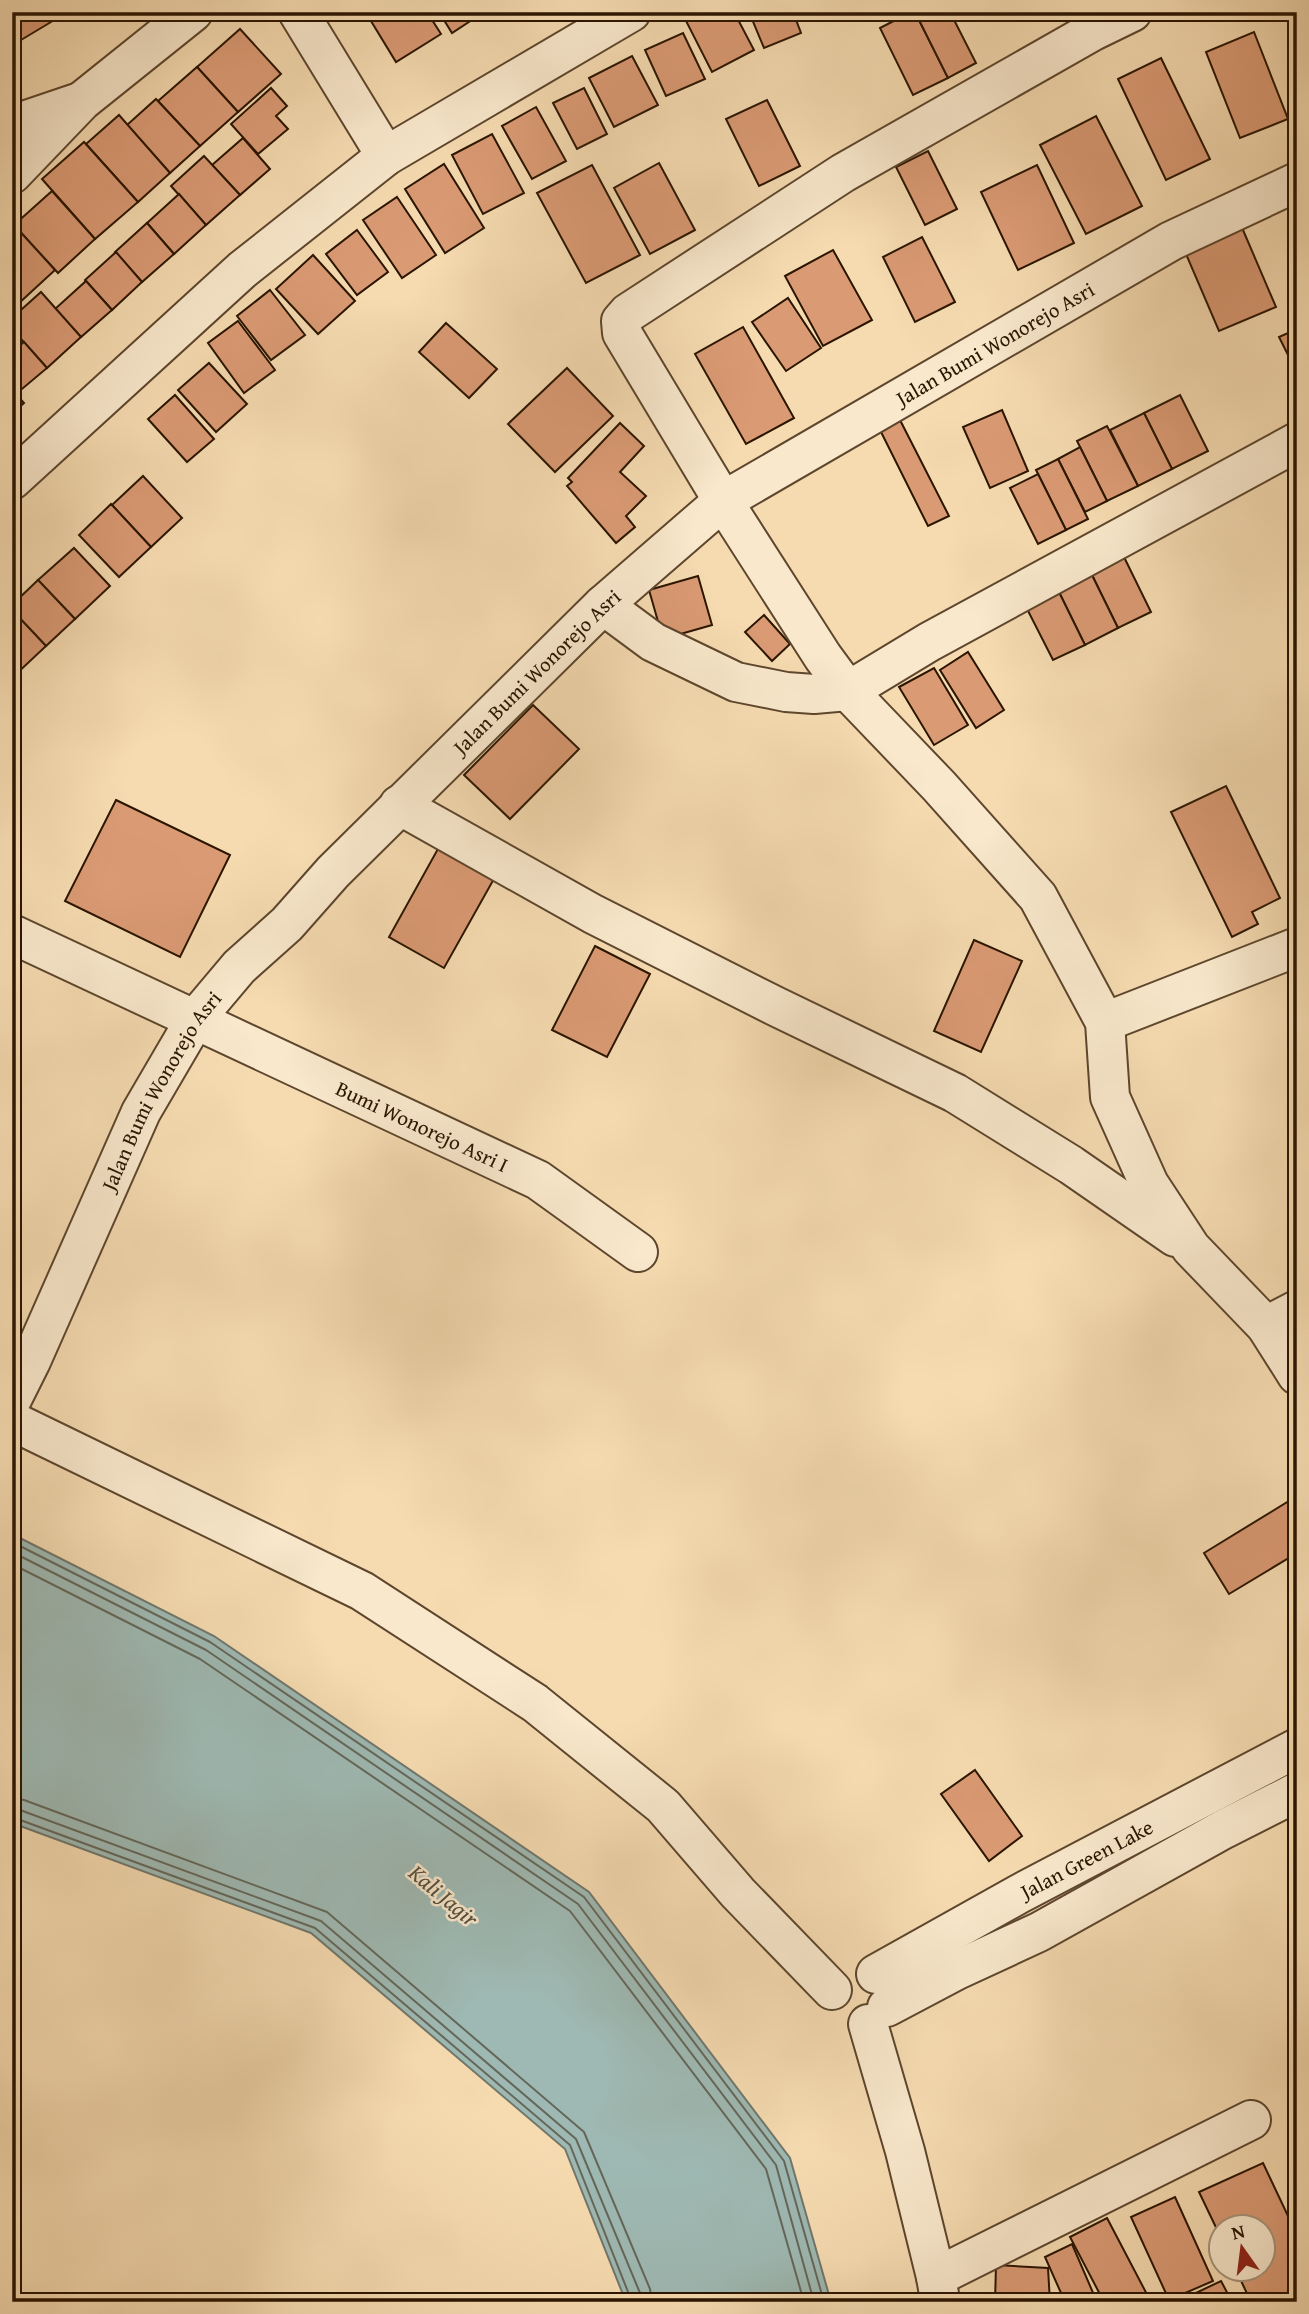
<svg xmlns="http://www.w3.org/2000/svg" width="1309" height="2314" font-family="'Gentium Book Plus',serif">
  <rect width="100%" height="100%" fill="#f6dbb1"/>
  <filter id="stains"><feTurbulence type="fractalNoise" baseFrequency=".00286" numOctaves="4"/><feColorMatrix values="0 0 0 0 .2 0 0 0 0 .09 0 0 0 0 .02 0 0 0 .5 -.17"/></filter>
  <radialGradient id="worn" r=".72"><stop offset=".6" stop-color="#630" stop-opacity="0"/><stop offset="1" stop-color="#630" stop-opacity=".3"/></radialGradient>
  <polygon fill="#9eb9b3" stroke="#70776c" stroke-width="2" points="12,1534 214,1636 589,1892 790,2158 831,2302 626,2302 565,2149 311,1933 12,1823"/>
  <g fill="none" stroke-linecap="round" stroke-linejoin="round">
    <g stroke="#64675a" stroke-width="2">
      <polyline points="12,1542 210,1642 584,1897 784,2161 824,2302"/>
      <polyline points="12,1552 206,1650 578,1904 776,2165 814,2302"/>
      <polyline points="12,1564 200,1659 570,1911 766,2169 804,2302"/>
      <polyline points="12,1798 24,1800 327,1912 584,2132 650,2289 652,2302"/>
      <polyline points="12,1809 20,1810 321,1921 576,2139 640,2293 641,2302"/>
      <polyline points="12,1817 315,1928 570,2145 632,2302"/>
    </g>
  </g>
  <g fill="#da9a74" stroke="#2a1501" stroke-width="2">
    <polygon points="12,12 45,12 51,22 16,43 12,37"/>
    <polygon points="386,12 427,12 441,34 396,62 371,21"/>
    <polygon points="439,12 480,12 481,14 452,33"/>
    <polygon points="693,12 734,12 754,50 712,72 684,17"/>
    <polygon points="749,12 793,12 801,33 764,48"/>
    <polygon points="911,12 915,12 948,78 913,95 880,28"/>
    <polygon points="915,12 950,12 976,63 948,78"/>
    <polygon points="240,29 281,74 238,112 197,67"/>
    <polygon points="1254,32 1288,119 1240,138 1206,52"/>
    <polygon points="683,33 705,79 666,96 645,50"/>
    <polygon points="632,56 658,105 614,127 589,78"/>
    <polygon points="1161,58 1210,159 1166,180 1118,79"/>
    <polygon points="197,67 238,112 200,146 158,101"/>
    <polygon points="271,88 287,106 276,116 288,129 258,154 231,124"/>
    <polygon points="584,88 607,134 577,149 553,103"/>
    <polygon points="156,99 200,146 170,173 127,125"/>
    <polygon points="767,100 800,166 759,186 726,119"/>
    <polygon points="536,107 566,161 532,179 502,126"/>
    <polygon points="119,115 170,173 138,202 86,144"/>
    <polygon points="1096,116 1142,206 1086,234 1040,145"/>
    <polygon points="492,134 524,193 483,214 452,155"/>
    <polygon points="243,138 270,169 240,195 212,165"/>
    <polygon points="84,142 138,202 95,239 42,179"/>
    <polygon points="928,151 957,209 925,225 896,167"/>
    <polygon points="204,156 240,195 206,225 171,186"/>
    <polygon points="659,163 695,230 650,254 614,188"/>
    <polygon points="444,164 484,228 445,253 405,189"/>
    <polygon points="592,165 640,255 586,283 537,193"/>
    <polygon points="1037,165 1074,243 1018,270 981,192"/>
    <polygon points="52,191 95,239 58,273 14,225"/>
    <polygon points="179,194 206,225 174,254 147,223"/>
    <polygon points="397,197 436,255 402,278 363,220"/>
    <polygon points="147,223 174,254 142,282 115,252"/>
    <polygon points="1240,223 1276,307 1219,331 1183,247"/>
    <polygon points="14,225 55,270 18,304 12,298 12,227"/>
    <polygon points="357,230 388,272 357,295 326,254"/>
    <polygon points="922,237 955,302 915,322 883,257"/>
    <polygon points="833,250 872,320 823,346 785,276"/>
    <polygon points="116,252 142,282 112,310 85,280"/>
    <polygon points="313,255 355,301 318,334 276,289"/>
    <polygon points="86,281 112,310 81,337 55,309"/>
    <polygon points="270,290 305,335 271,360 237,316"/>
    <polygon points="41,292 81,337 47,368 12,329 12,318"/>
    <polygon points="788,298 821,348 786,371 752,322"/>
    <polygon points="238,321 275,370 244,393 208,343"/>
    <polygon points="446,323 497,369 469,398 419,352"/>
    <polygon points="743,327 794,418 746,444 695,354"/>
    <polygon points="1297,329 1297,373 1279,337"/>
    <polygon points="24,342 47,368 16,394 12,390 12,352"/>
    <polygon points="209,363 247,404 216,432 178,390"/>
    <polygon points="567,368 613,416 555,472 508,424"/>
    <polygon points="12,390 24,403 12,414"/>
    <polygon points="175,395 214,439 187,462 148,419"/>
    <polygon points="1180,395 1208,451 1172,469 1144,413"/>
    <polygon points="1002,410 1028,471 990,488 963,427"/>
    <polygon points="1144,413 1172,469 1138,486 1110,430"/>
    <polygon points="900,420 949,516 928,526 880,430"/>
    <polygon points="620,423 644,446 620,472 646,496 626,516 635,527 616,543 567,486 572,482 568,478"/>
    <polygon points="1107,426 1138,486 1107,501 1077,441"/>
    <polygon points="1080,447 1107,501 1085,512 1058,459"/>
    <polygon points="1058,459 1088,519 1066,530 1036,470"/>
    <polygon points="1038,474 1066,530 1038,544 1010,488"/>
    <polygon points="143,476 182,518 151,547 112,505"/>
    <polygon points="111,504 151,547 119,577 79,535"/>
    <polygon points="74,548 110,586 75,619 38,580"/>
    <polygon points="1123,555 1151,612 1118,628 1090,571"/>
    <polygon points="1090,571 1118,628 1085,645 1057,588"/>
    <polygon points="698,576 712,625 663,639 649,590"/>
    <polygon points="38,580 75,619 46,646 12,610 12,605"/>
    <polygon points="1057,588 1085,645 1053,660 1024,603"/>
    <polygon points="13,611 46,646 12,678 12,612"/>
    <polygon points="764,615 790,644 772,661 745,632"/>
    <polygon points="968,652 1004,710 976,728 940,670"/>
    <polygon points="934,668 968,725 934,745 899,687"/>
    <polygon points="533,705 579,749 510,819 464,775"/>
    <polygon points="1226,786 1280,898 1252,912 1258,924 1232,937 1171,812"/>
    <polygon points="116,800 230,855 180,957 65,901"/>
    <polygon points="439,847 495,877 444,968 389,937"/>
    <polygon points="974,940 1022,961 981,1052 934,1031"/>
    <polygon points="595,946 650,974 607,1057 552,1030"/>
    <polygon points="1297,1496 1297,1553 1229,1594 1204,1553"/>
    <polygon points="975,1770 1022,1836 989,1861 941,1794"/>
    <polygon points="1263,2163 1297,2235 1297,2288 1268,2302 1251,2302 1235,2268 1264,2268 1264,2226 1222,2226 1222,2240 1199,2192"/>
    <polygon points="1175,2197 1213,2281 1169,2300 1131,2217"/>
    <polygon points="1107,2218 1151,2302 1104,2302 1070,2237"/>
    <polygon points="1072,2244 1097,2302 1065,2302 1045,2257"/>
    <polygon points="996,2265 1048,2268 1050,2302 995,2302"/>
    <polygon points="1221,2281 1230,2298 1223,2302 1177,2302"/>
  </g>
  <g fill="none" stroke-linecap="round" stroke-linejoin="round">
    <defs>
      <g id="street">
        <polyline points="298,12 386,156"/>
        <polyline points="1132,12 1093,31 843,173 628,313 621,321 622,333 723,501 823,657 848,691 939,786 1038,897 1105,1022 1110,1097 1149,1184 1191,1248 1266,1326 1297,1375"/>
        <polyline points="12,125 77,103"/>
        <polyline points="12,174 82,101 193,12"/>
        <polyline points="12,480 242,270 386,156 631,12"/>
        <polyline points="603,605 653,642 736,682 786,692 814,694 848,691 929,642 1297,442"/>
        <polyline points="399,805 593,914 775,1006 955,1093 1071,1165 1175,1237"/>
        <path id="s1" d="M12,934L538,1180L638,1252"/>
        <polyline points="1105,1022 1297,947"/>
        <polyline points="1266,1326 1297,1310"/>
        <path id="s2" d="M12,1399L31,1361L141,1112L196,1018L239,967L287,924L333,872L603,605L723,501L1171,241L1297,182"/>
        <polyline points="12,1421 362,1591 535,1703 663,1806 738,1893 832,1990"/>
        <path id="s3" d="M876,1974L1019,1894L1297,1748"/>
        <polyline points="887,2007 957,1970 1039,1932 1224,1829 1297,1792"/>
        <polyline points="868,2024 905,2151 936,2277 940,2300"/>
        <polyline points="936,2277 1251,2120"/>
      </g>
    </defs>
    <use href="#street" stroke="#5d462d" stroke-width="42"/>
    <use href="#street" stroke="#f9e8cc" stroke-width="38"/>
  </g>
  <g text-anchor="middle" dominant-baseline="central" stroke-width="5" stroke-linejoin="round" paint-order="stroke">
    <g font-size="21" fill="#2a1501" stroke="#f9e8cc">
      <text stroke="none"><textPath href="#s2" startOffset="1477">Jalan Bumi Wonorejo Asri</textPath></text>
      <text stroke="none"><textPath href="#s2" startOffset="910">Jalan Bumi Wonorejo Asri</textPath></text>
      <text stroke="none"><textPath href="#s2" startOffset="343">Jalan Bumi Wonorejo Asri</textPath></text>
      <text stroke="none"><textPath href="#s1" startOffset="453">Bumi Wonorejo Asri I</textPath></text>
      <text stroke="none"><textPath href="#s3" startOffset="240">Jalan Green Lake</textPath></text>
    </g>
    <g font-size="23" font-style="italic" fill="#534e3f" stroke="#f9e8cc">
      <text transform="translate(444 1895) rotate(40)">Kali Jagir</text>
    </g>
  </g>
  <rect width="1309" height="2314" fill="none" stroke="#f6dbb1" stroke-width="42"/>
  <rect x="14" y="14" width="1281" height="2286" fill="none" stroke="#2a1501" stroke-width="3.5"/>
  <rect x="21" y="21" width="1267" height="2272" fill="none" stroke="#2a1501" stroke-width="2"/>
  <g transform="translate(1242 2248) rotate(346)"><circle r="33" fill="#f9e8cc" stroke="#a6947b" stroke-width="2"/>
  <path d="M0-5L12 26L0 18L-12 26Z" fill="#8f2418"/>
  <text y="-10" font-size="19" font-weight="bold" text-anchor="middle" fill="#2a1501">N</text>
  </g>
  <rect width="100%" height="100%" filter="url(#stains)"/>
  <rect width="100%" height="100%" fill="url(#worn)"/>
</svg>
